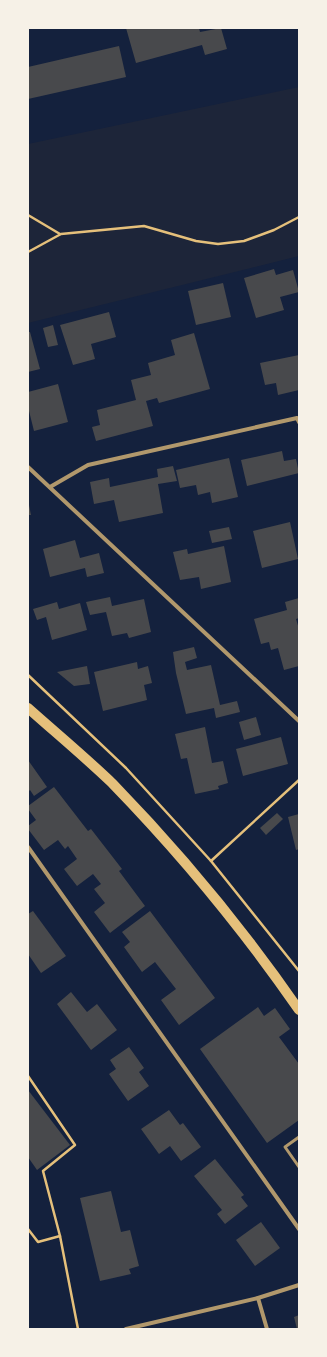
<svg xmlns="http://www.w3.org/2000/svg" width="327" height="1357" font-family="'Roboto Serif',serif">
  <rect width="100%" height="100%" fill="#14213d"/>
  <polygon fill="#1d2539" points="299,87 299,256 28,323 28,144"/>
  <g fill="#48494c">
    <polygon points="126,28 199,28 200,32 221,28 227,49 205,55 202,45 136,63"/>
    <polygon points="119,46 126,77 28,99 28,67"/>
    <polygon points="274,269 276,275 293,270 299,292 280,297 284,310 256,318 244,278"/>
    <polygon points="223,283 231,317 196,325 188,291"/>
    <polygon points="109,312 116,337 91,344 95,359 73,365 60,325"/>
    <polygon points="53,325 58,345 48,347 43,328"/>
    <polygon points="28,332 30,332 40,369 28,372"/>
    <polygon points="194,333 210,389 159,403 157,398 146,401 153,426 96,441 92,427 100,425 97,410 136,400 131,380 151,375 148,363 175,355 171,340"/>
    <polygon points="299,355 299,390 278,395 276,383 265,385 260,363"/>
    <polygon points="58,384 68,422 34,431 28,407 28,392"/>
    <polygon points="282,451 284,461 296,459 299,473 247,486 241,460"/>
    <polygon points="229,458 238,497 212,503 210,492 198,495 196,485 180,488 176,470"/>
    <polygon points="173,466 177,481 158,484 163,513 119,522 114,500 94,504 90,482 109,478 110,487 158,477 157,469"/>
    <polygon points="29,505 31,515 28,515 28,506"/>
    <polygon points="290,522 298,559 262,568 253,531"/>
    <polygon points="229,527 232,539 212,543 209,531"/>
    <polygon points="75,540 80,558 99,553 104,573 87,577 85,568 50,577 43,549"/>
    <polygon points="224,546 231,582 201,589 199,577 180,580 173,552 187,549 188,554"/>
    <polygon points="110,597 112,606 144,599 151,632 129,638 127,633 112,636 106,612 90,615 86,602"/>
    <polygon points="299,598 299,618 296,619 299,629 299,666 284,670 278,648 271,650 269,642 261,644 254,619 287,610 285,602"/>
    <polygon points="57,602 59,609 80,603 87,630 52,640 46,617 37,620 33,609"/>
    <polygon points="194,647 197,658 185,662 187,670 211,665 220,705 237,701 240,712 216,718 214,708 186,714 176,673 173,652"/>
    <polygon points="137,662 138,669 148,666 152,683 144,685 147,700 103,711 94,672"/>
    <polygon points="87,666 90,684 74,686 57,672"/>
    <polygon points="256,717 261,735 244,740 239,722"/>
    <polygon points="205,727 212,763 223,761 228,783 218,786 219,789 195,794 187,758 181,759 175,734"/>
    <polygon points="281,737 288,764 243,776 236,749"/>
    <polygon points="28,760 47,787 34,796 30,790 28,792"/>
    <polygon points="54,787 88,831 91,829 122,869 119,871 145,906 110,933 94,912 105,903 94,889 101,884 93,874 77,886 64,869 77,859 68,846 65,849 58,840 44,850 28,829 28,826 36,820 28,809 28,806"/>
    <polygon points="277,813 283,819 266,835 260,828"/>
    <polygon points="299,814 299,849 296,850 288,817"/>
    <polygon points="33,911 66,956 41,973 28,954 28,914"/>
    <polygon points="150,911 215,998 179,1025 161,1000 176,989 155,962 142,972 124,947 130,942 122,932"/>
    <polygon points="71,992 87,1012 97,1004 117,1030 91,1050 57,1004"/>
    <polygon points="258,1007 264,1016 275,1008 290,1029 279,1037 299,1064 299,1120 267,1143 200,1049"/>
    <polygon points="129,1047 144,1068 139,1072 149,1086 128,1101 109,1074 116,1069 110,1060"/>
    <polygon points="28,1090 70,1145 37,1170 28,1157"/>
    <polygon points="169,1110 180,1125 183,1123 201,1147 181,1161 170,1146 159,1154 141,1129"/>
    <polygon points="215,1159 244,1195 241,1197 248,1206 225,1224 217,1214 222,1210 194,1176"/>
    <polygon points="111,1191 121,1232 130,1230 139,1266 129,1269 131,1274 100,1281 80,1198"/>
    <polygon points="261,1222 280,1248 255,1266 236,1240"/>
    <polygon points="299,1315 299,1329 297,1329 294,1317"/>
  </g>
  <g fill="none" stroke-linecap="round" stroke-linejoin="round">
    <g stroke="#e5c07b" stroke-width="2.5">
      <polyline points="28,215 60,234"/>
      <polyline points="28,252 61,234 144,226 196,241 218,244 244,241 274,230 299,217"/>
      <polyline points="28,675 126,768 211,861 299,971"/>
      <polyline points="211,861 299,780"/>
      <polyline points="28,1076 75,1145 43,1171 60,1236"/>
      <polyline points="28,1229 38,1242 60,1236 78,1329"/>
    </g>
    <polyline stroke="#b1986c" stroke-width="3" points="299,1137 285,1147 299,1167"/>
    <g stroke="#b1986c" stroke-width="4">
      <polyline points="28,467 299,721"/>
      <polyline points="50,487 88,465 297,418 299,422"/>
      <polyline points="28,847 299,1229"/>
      <polyline points="258,1298 267,1329"/>
      <polyline points="126,1329 258,1298 299,1285"/>
    </g>
    <path stroke="#e5c07b" stroke-width="10" d="M28,708C56,733 85,757 112,783C181,854 243,929 299,1010"/>
  </g>
  <rect width="327" height="1357" fill="none" stroke="#f6f1e7" stroke-width="58"/>
</svg>
